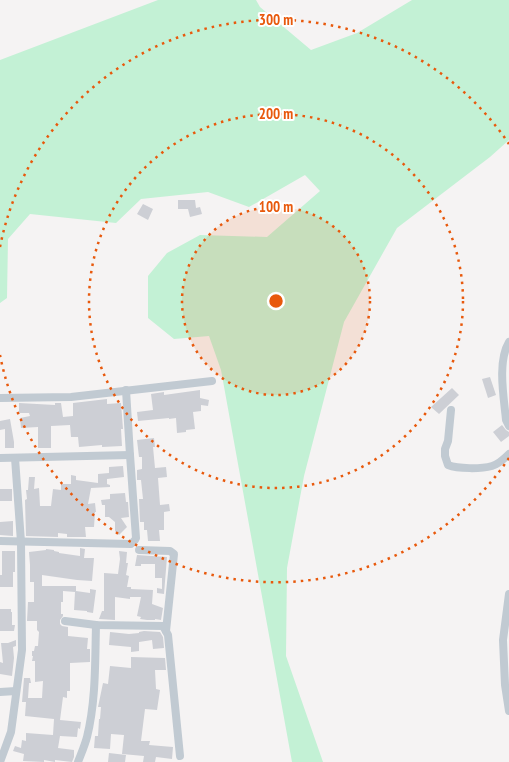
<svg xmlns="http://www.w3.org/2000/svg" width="509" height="762" font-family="'PT Sans Narrow',sans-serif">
  <rect width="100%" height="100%" fill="#f5f3f3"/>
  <polygon fill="#c3f1d5" points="158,0 256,0 260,7 311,50 357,33 412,0 509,0 509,140 490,157 397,228 344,322 304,476 287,568 286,656 323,762 292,762 221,370 209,336 174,339 148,318 148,276 167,253 200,235 267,237 320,191 305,175 249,207 208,192 141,199 116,223 30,214 8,239 7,298 0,303 0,60"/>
  <g fill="#cdcfd5">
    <polygon points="178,200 195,200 196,208 200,207 202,214 190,217 188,209 178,209"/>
    <polygon points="143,204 153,209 148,220 137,214"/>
    <polygon points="490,377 496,395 488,398 482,379"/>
    <polygon points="452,388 459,395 439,414 431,407"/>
    <polygon points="200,390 200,398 209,400 208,406 201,405 201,411 193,412 195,429 186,430 186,432 177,433 176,418 169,419 169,418 138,421 137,412 153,410 151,394 164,392 164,395"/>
    <polygon points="107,399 107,404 121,403 123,429 121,429 122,446 102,447 102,445 79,447 78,437 71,437 70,425 51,426 51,448 38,448 38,427 21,428 20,418 30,416 29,413 19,413 19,403 55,405 55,403 61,403 63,417 73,416 73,403"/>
    <polygon points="10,419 14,442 14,448 5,448 5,429 0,430 0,421"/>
    <polygon points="502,425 506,430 509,432 509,436 501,442 493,432"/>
    <polygon points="154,438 155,447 153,447 155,468 166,467 167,477 158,478 160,505 169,504 170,511 164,512 164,530 159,530 160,541 148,541 147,530 144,530 144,522 140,522 139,499 143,499 141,480 137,480 137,470 142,469 142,457 139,457 137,440"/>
    <polygon points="123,466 124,477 107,479 107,484 110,485 110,487 91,488 88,504 95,503 96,512 95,512 94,527 85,527 86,537 67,537 67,534 58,533 58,537 26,536 25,500 27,499 26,490 28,490 29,477 35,477 34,489 39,488 40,506 51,506 53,489 61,490 61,484 71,484 71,475 76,476 76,480 98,483 98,474 109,473 109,467"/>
    <rect x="0" y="489" width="12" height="12"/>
    <polygon points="125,493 126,502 128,502 129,517 121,518 127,527 119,535 115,531 115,522 109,517 105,517 105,505 102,505 101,500 110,499 110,494"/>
    <polygon points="13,521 13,536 0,535 0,522"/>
    <polygon points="80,548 85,549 84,558 94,558 92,581 77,580 42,575 42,586 76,586 76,591 90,593 90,589 96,590 93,613 87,612 87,611 74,610 75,592 63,591 63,602 61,602 61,614 63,614 63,616 60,620 60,624 62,626 68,627 68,636 88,638 87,649 90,649 90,662 70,663 70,691 67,691 67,698 63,697 60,720 81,722 80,729 78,728 77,737 60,736 58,748 74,750 74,757 72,762 55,760 55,762 44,760 44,762 23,761 24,754 13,751 15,746 21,748 22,740 26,741 26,733 53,735 54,719 25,716 26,702 22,702 24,678 30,678 31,683 29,683 28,698 42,698 43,681 35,682 35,661 32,661 33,656 32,656 32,651 34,651 35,646 38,646 39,632 37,630 37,621 27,621 28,602 34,602 34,582 30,582 30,565 29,552 46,550 46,549 54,550 54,551 59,552 59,553 80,556"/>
    <polygon points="2,551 15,551 15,572 13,572 13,587 0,587 0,575 2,575"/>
    <polygon points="119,551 127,552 126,563 128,563 126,575 129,576 127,587 131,587 131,589 153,590 152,604 163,608 161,620 155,619 155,620 147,620 140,619 141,617 137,616 141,597 130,597 130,599 115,597 115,620 99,619 102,611 104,611 104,573 118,574 120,559"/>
    <polygon points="137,555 167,557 164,594 157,593 157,588 162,589 162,578 155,578 155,564 141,564 141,566 135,566"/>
    <polygon points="0,609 11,609 11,612 12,612 12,625 15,625 14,631 0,631"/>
    <polygon points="144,631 160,632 163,637 164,648 153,649 152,640 139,642 139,651 131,652 131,647 109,645 110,632 129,634 139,633 139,632"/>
    <polygon points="16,640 16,646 13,647 14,658 12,676 0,674 0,662 3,663 1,643 8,643"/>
    <polygon points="131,657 165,658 166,670 155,670 156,689 160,690 157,710 145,709 141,741 150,741 149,745 173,747 172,759 156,757 155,762 143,762 144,756 122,754 124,735 111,734 110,749 94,748 95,736 98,736 99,719 100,719 101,707 98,707 103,683 108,684 110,666 131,668"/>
    <polygon points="109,753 126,755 125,762 108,762"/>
  </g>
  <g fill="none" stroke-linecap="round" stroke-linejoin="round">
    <g stroke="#c1cad2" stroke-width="8">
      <path d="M509,342C497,362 504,398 506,420L509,426"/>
      <polyline points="0,398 71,397 212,381"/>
      <path d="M451,410L448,441L445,449V456L448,465C458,469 481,469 492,466C499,464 504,459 509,454"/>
      <polyline points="0,458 130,455"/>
      <polyline points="0,541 131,544 135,540 136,538 130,455 126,390"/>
      <polyline points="139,550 170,551 174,554 166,631"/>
      <polyline points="509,594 503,640 505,685 509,711"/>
      <polyline points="65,621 96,625 163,626 168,635 180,756"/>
      <polyline points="0,692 16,691"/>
      <polyline points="0,762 11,732 22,650 21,542 15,458"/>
      <path d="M78,762C81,754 85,745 87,737C96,701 95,662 96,625"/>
    </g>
  </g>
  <circle cx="276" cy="301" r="94" fill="#e8590c" fill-opacity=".12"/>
  <g fill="none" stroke="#e8590c" stroke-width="2.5" stroke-dasharray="2.5 5">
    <circle cx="276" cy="301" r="94"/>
    <circle cx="276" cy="301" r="187"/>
    <path d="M509 458A281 281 0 0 1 0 355M0 247A281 281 0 0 1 509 144"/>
  </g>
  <circle cx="276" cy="301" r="8" fill="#e8590c" stroke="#fff" stroke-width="2.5"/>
  <g font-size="15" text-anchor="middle" font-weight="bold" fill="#e8590c" stroke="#fff" stroke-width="4" stroke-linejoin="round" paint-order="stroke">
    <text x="276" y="25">300 m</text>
    <text x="276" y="119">200 m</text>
    <text x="276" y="212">100 m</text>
  </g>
</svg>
